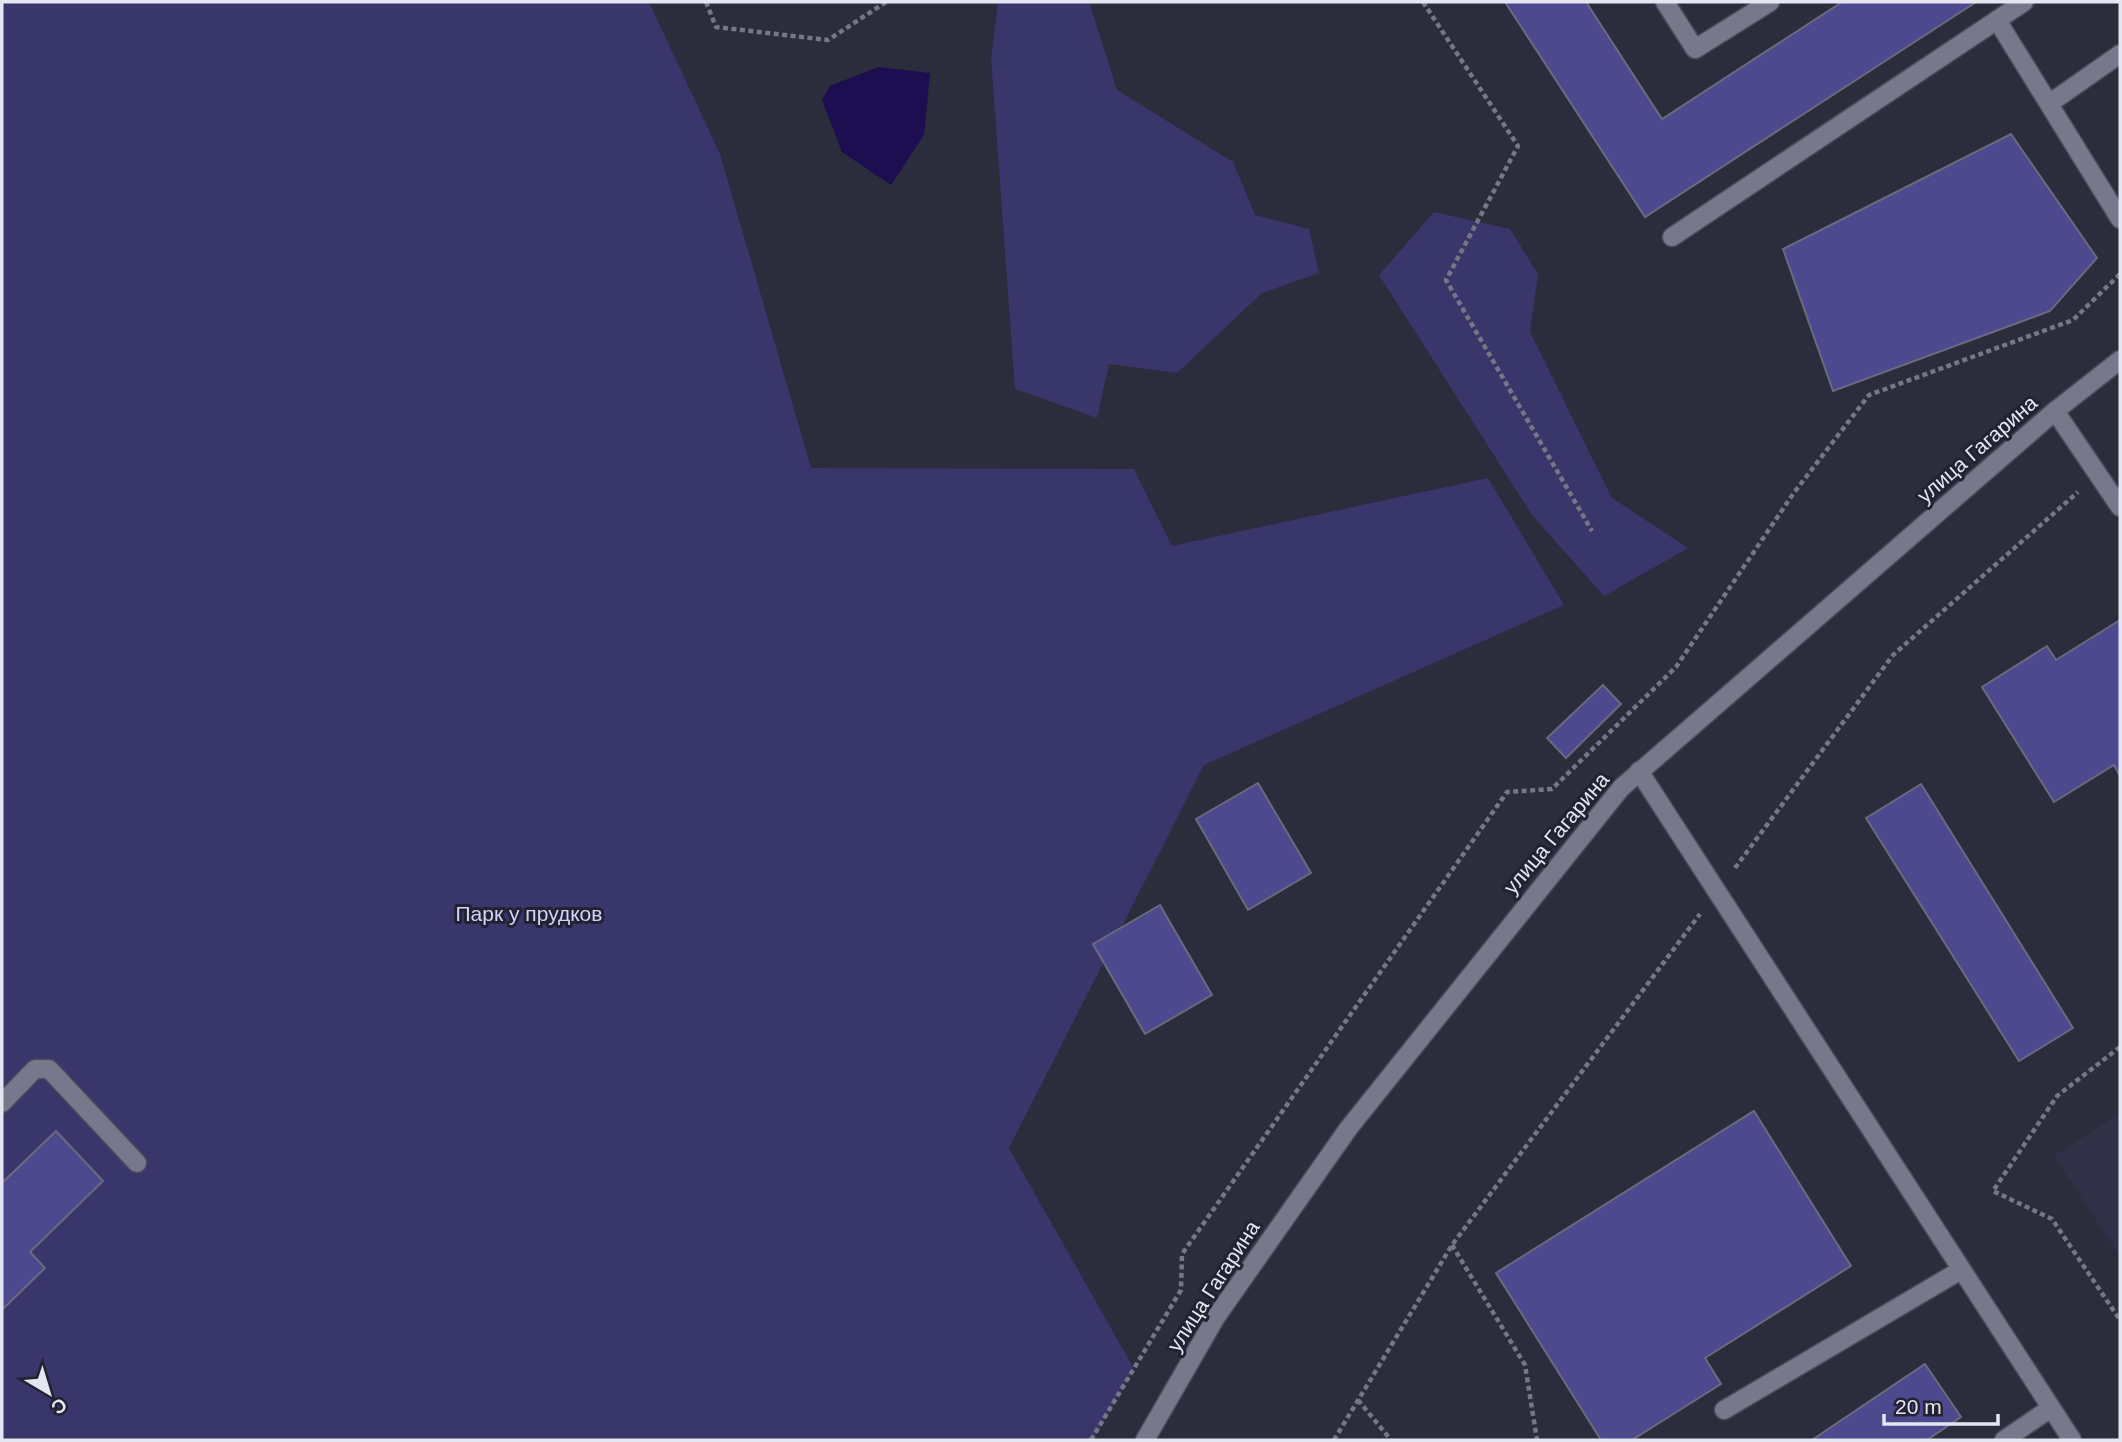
<svg xmlns="http://www.w3.org/2000/svg" width="2122" height="1442" font-family="Helvetica,sans-serif">
  <rect width="100%" height="100%" fill="#2b2c3c"/>
  <polygon fill="#303047" points="2120,1113 2120,1257 2054,1156"/>
  <g fill="#39366c">
    <polygon points="2,2 649,2 720,154 811,468 1134,469 1172,546 1488,478 1564,605 1204,765 1009,1148 1134,1369 1093,1440 2,1440"/>
    <polygon points="998,2 1089,2 1117,90 1233,162 1255,215 1309,229 1319,273 1262,293 1177,373 1109,364 1097,418 1015,389 991,58"/>
    <polygon points="1434,212 1510,229 1538,274 1530,332 1612,498 1688,548 1604,596 1532,515 1379,275"/>
  </g>
  <polygon fill="#1c0e50" points="878,67 930,73 924,135 891,185 842,152 822,100 830,86"/>
  <g fill="#4d498f" stroke="#6a6a7e" stroke-width="2">
    <polygon points="1505,2 1586,2 1662,119 1842,2 1976,2 1645,217"/>
    <polygon points="2011,134 2097,258 2050,311 1833,391 1783,249"/>
    <polygon points="2120,620 2120,776 2114,765 2054,802 1982,687 2047,646 2056,660"/>
    <polygon points="1603,685 1621,704 1566,758 1547,738"/>
    <polygon points="1258,783 1311,873 1248,910 1196,819"/>
    <polygon points="1921,784 2073,1028 2019,1061 1866,818"/>
    <polygon points="1160,905 1212,995 1145,1034 1093,944"/>
    <polygon points="1754,1111 1851,1266 1705,1358 1721,1384 1632,1440 1601,1440 1496,1273"/>
    <polygon points="56,1131 103,1181 30,1252 45,1268 2,1310 2,1183"/>
    <polygon points="1925,1364 1961,1417 1927,1440 1812,1440"/>
  </g>
  <g fill="none" stroke-linecap="round" stroke-linejoin="round">
    <defs>
      <g id="service">
        <polyline points="1665,2 1695,49 1770,2"/>
        <polyline points="1997,20 2120,219"/>
        <polyline points="2050,103 2120,54"/>
        <polyline points="1672,237 2024,2"/>
        <polyline points="2055,411 2120,507"/>
        <polyline points="2,1103 35,1069 49,1069 137,1163"/>
        <polyline points="2004,1440 2051,1408"/>
      </g>
      <g id="minor">
        <polyline points="1639,771 2072,1440"/>
        <polyline points="1724,1410 1961,1270"/>
      </g>
      <polyline id="tertiary" points="1145,1440 1216,1317 1348,1129 1621,788 2055,411 2120,360"/>
    </defs>
    <use href="#service" stroke="#4a4b59" stroke-width="21"/>
    <use href="#minor" stroke="#4a4b59" stroke-width="21"/>
    <use href="#tertiary" stroke="#4a4b59" stroke-width="21"/>
    <g stroke="#767785" stroke-width="4.5" stroke-dasharray="5 3.5" stroke-linecap="butt">
      <polyline points="706,2 716,27 828,40 886,2"/>
      <polyline points="1423,2 1518,146 1446,280 1592,531"/>
      <polyline points="1735,868 1893,655 2078,492"/>
      <polyline points="2120,1047 2057,1096 1993,1191 2052,1219 2120,1320"/>
      <polyline points="1452,1245 1525,1365 1537,1440"/>
      <polyline points="1358,1400 1391,1440"/>
      <polyline points="1091,1440 1181,1290 1182,1254 1507,792 1552,789 1676,667 1793,494 1869,395 2073,320 2120,274"/>
      <polyline points="1334,1440 1452,1245 1700,914"/>
    </g>
    <use href="#service" stroke="#77788c" stroke-width="18"/>
    <use href="#minor" stroke="#77788c" stroke-width="18"/>
    <use href="#tertiary" stroke="#77788c" stroke-width="18"/>
  </g>
  <g text-anchor="middle" dominant-baseline="central" stroke-width="6" stroke-linejoin="round" paint-order="stroke">
    <g font-size="21" fill="#e5e6f1" stroke="#222232">
      <text transform="translate(1977 449) rotate(-41)">улица Гагарина</text>
      <text transform="translate(1556 833) rotate(-50)">улица Гагарина</text>
      <text transform="translate(1213 1286) rotate(-57)">улица Гагарина</text>
    </g>
    <g font-size="21" fill="#d1d3fc" stroke="#222232">
      <text x="529" y="913">Парк у прудков</text>
    </g>
  </g>
  <rect width="2122" height="1442" fill="none" stroke="#e5e6f1" stroke-width="7"/>
  <g transform="translate(49 1393) rotate(142)" stroke="#222232" stroke-width="5" paint-order="stroke">
  <path d="M0-5L12 26L0 18L-12 26Z" fill="#e5e6f1"/>
  <text y="-10" font-size="19" font-weight="bold" text-anchor="middle" fill="#e5e6f1">С</text>
  </g>
  <path d="M1884 1414v10h114v-10" fill="none" stroke="#e5e6f1" stroke-width="3.5"/>
  <text x="1895" y="1414" font-size="21" fill="#e5e6f1" stroke="#222232" stroke-width="5" paint-order="stroke">20 m</text>
</svg>
